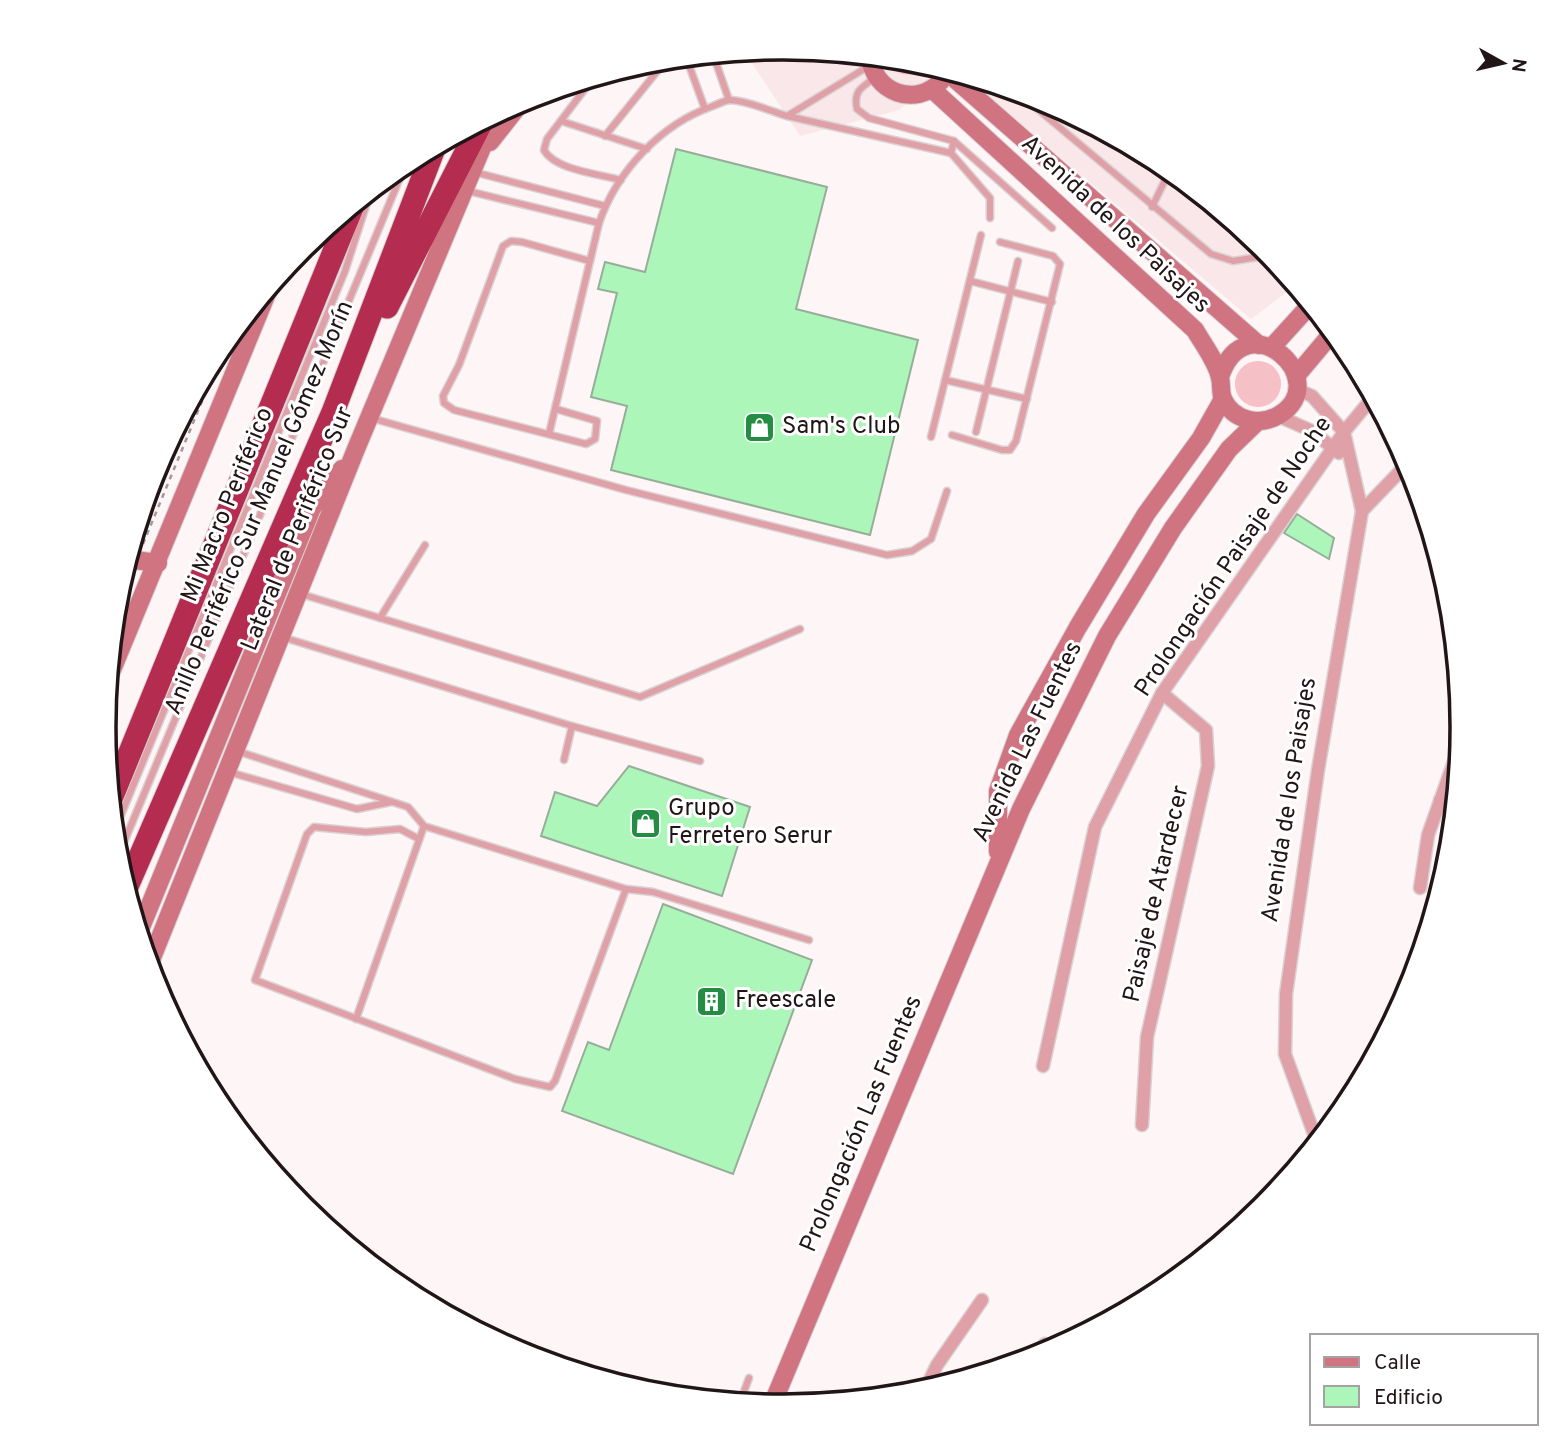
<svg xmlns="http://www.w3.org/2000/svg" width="1566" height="1453" font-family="Overpass,sans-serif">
  <rect width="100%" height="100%" fill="#fdf5f6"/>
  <g fill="#fae7e9">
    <polygon points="783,47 916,60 948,70 899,110 800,136 744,51"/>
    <polygon points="962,74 1043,99 1161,162 1264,246 1296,285 1251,319"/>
    <polygon points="212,362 138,541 133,540 156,466"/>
  </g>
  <g fill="#f6c0c7">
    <path d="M884,57L929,64C914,80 893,78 884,57Z"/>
    <circle cx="1258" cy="384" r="23"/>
  </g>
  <g fill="#acf6b9" stroke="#96ae99" stroke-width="2">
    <polygon points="676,149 827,187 796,309 918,340 870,535 611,470 627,406 591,397 617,293 598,289 605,262 645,272"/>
    <polygon points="1297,514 1334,538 1329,559 1284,533"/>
    <polygon points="629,766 750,807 722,896 541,836 555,792 597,806"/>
    <polygon points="663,904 812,960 733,1174 562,1111 588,1042 609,1050"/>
  </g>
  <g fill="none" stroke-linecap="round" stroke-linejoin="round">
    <defs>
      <g id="lane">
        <polyline points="713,54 729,100"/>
        <polyline points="686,57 705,109"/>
        <path d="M594,77L547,139L544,150C555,170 599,174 621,180"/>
        <path d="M875,78C861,87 853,92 857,109L869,118L954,141L1052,228"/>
        <polyline points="1016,91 1211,254 1233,261 1271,255"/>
        <polyline points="787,116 951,153"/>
        <polyline points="561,121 647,149"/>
        <polyline points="605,136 667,59"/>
        <polyline points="954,141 951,153 990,198 990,218"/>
        <polyline points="474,172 605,206"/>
        <polyline points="468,191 599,223"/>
        <polyline points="1152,207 1170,170"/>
        <polyline points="970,281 1052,302"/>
        <polyline points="945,380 1027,399"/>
        <polyline points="556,409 597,421 595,439 586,444 454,410 444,403 443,396 459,365 503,246 511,241 522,242 590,261"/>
        <polyline points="371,418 626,490 887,555 912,551 931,539 947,491"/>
        <polyline points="976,432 1018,261"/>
        <path d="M549,434L599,223C617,171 661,124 713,106C718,104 724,101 729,100C746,100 770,111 787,116L869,66"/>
        <polyline points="952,435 1002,450 1010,450 1016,441 1060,264 1053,256 1000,242"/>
        <polyline points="931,437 981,235"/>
        <polyline points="301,594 640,697 800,629"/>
        <polyline points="380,618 425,545"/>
        <polyline points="282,637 572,726 700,761"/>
        <polyline points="237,751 408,807 424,826 626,889 653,892 809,940"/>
        <polyline points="564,760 572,726"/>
        <polyline points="229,772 357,809 391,802"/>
        <polyline points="114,832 345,271 371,190"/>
        <polyline points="419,839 400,829 366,832 314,827 307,834 255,980 515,1079 550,1087 555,1081 626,889"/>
        <polyline points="117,859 407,161"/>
        <polyline points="356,1019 424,826"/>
        <polyline points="740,1402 749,1378"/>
      </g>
      <g id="street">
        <polyline points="1296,389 1312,396 1344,432 1362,511 1318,770 1286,994 1285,1054 1317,1142"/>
        <polyline points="1278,416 1312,431 1339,453"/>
        <polyline points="1362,511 1408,463"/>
        <polyline points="1440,800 1455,797"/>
        <polyline points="1448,863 1450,853"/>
        <polyline points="1420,888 1428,835 1461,742"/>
        <polyline points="1043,1066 1095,827 1162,693 1344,432 1373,397"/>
        <polyline points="1142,1125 1147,1037 1208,766 1206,730 1162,693"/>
        <polyline points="1035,1356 1045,1344"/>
        <polyline points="925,1390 937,1365 982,1300"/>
      </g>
      <g id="secondary">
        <path d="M870,56C873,93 916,108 941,81"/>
        <polyline points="948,73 1259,345"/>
        <path d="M933,90L1195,330C1203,344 1217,362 1220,378C1222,385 1220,392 1223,399C1233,420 1259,427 1279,415C1336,381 1246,299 1220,377"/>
        <polyline points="490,142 524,99"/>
        <polyline points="1272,347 1311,304"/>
        <polyline points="1296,376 1333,332"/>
        <polyline points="127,559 158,563"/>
        <polyline points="109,677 270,286"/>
        <polyline points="998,852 998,791 1018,735 1078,627 1146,514 1201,438 1223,399"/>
        <polyline points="139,932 312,508 342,469"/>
        <polyline points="149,965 356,449 496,114"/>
        <polyline points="772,1405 1021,809 1107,636 1173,528 1229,449 1257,422"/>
      </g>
      <g id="highway">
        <polyline points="387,307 482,121"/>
        <polyline points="111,799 353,205"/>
        <polyline points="126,889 333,412 435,146"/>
      </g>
    </defs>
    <use href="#lane" stroke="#dad1d2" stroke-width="9"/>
    <use href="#street" stroke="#dad1d2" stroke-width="15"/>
    <use href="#secondary" stroke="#dad1d2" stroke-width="20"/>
    <use href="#highway" stroke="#dad1d2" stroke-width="25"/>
    <polyline stroke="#a39a9b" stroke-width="2.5" stroke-dasharray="5 5" stroke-linecap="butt" points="143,544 229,336"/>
    <use href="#lane" stroke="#e0a0a8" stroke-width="6"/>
    <use href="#street" stroke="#e0a0a8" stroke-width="12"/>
    <use href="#secondary" stroke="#d07482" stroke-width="18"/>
    <use href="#highway" stroke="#b42d50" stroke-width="23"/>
  </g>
  <defs>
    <symbol id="shop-square" viewBox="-11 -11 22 22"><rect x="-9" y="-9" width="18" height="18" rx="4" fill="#238d44" stroke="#fff"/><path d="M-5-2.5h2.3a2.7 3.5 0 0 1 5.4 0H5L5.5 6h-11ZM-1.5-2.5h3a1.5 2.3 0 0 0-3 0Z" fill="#fff"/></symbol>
    <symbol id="building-square" viewBox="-11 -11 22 22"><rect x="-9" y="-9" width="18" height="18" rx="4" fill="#238d44" stroke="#fff"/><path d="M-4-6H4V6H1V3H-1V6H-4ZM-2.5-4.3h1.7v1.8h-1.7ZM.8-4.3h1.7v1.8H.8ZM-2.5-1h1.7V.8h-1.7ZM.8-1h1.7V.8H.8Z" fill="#fff"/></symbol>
  </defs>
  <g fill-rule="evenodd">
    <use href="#shop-square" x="742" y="410" width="35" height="35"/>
    <use href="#shop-square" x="628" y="806" width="35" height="35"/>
    <use href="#building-square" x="694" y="984" width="35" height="35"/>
  </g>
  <g text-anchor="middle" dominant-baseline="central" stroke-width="6" stroke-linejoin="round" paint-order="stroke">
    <g font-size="24" fill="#211517" stroke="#fff">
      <text transform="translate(1115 225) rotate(43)">Avenida de los Paisajes</text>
      <text transform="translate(228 505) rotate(-68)">Mi Macro Periférico</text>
      <text transform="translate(260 508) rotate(-67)">Anillo Periférico Sur Manuel Gómez Morín</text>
      <text transform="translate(298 529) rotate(-68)">Lateral de Periférico Sur</text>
      <text transform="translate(1234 557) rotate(-56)">Prolongación Paisaje de Noche</text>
      <text transform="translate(1028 742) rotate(-64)">Avenida Las Fuentes</text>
      <text transform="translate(1290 800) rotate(-81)">Avenida de los Paisajes</text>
      <text transform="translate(1157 894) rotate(-77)">Paisaje de Atardecer</text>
      <text transform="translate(862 1124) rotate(-67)">Prolongación Las Fuentes</text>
    </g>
    <g font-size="24" fill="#211517" stroke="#fff" text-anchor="start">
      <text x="782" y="427">Sam's Club</text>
      <text x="668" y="809">Grupo<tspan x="668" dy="28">Ferretero Serur</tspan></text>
      <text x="735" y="1001">Freescale</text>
    </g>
  </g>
  <path d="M0 0H1566V1453H0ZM116 727a667 667 0 1 1 1334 0a667 667 0 1 1-1334 0Z" fill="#fff" fill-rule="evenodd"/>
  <path fill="none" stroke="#211517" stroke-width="3.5" d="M116 727a667 667 0 1 1 1334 0a667 667 0 1 1-1334 0Z"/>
  <rect x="1310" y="1334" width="228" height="91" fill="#ffffff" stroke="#a6a1a2" stroke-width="2"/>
  <rect x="1324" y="1357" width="35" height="10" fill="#d07482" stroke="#a6a1a2" stroke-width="2"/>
  <text x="1374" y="1369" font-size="21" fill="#211517">Calle</text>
  <rect x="1324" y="1386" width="35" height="21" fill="#acf6b9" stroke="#a6a1a2" stroke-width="2"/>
  <text x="1374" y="1404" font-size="21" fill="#211517">Edificio</text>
  <g transform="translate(1503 63) rotate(98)" stroke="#ffffff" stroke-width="5" paint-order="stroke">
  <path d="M0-5L12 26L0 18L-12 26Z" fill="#211517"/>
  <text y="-10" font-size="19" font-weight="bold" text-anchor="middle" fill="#211517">N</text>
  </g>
</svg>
